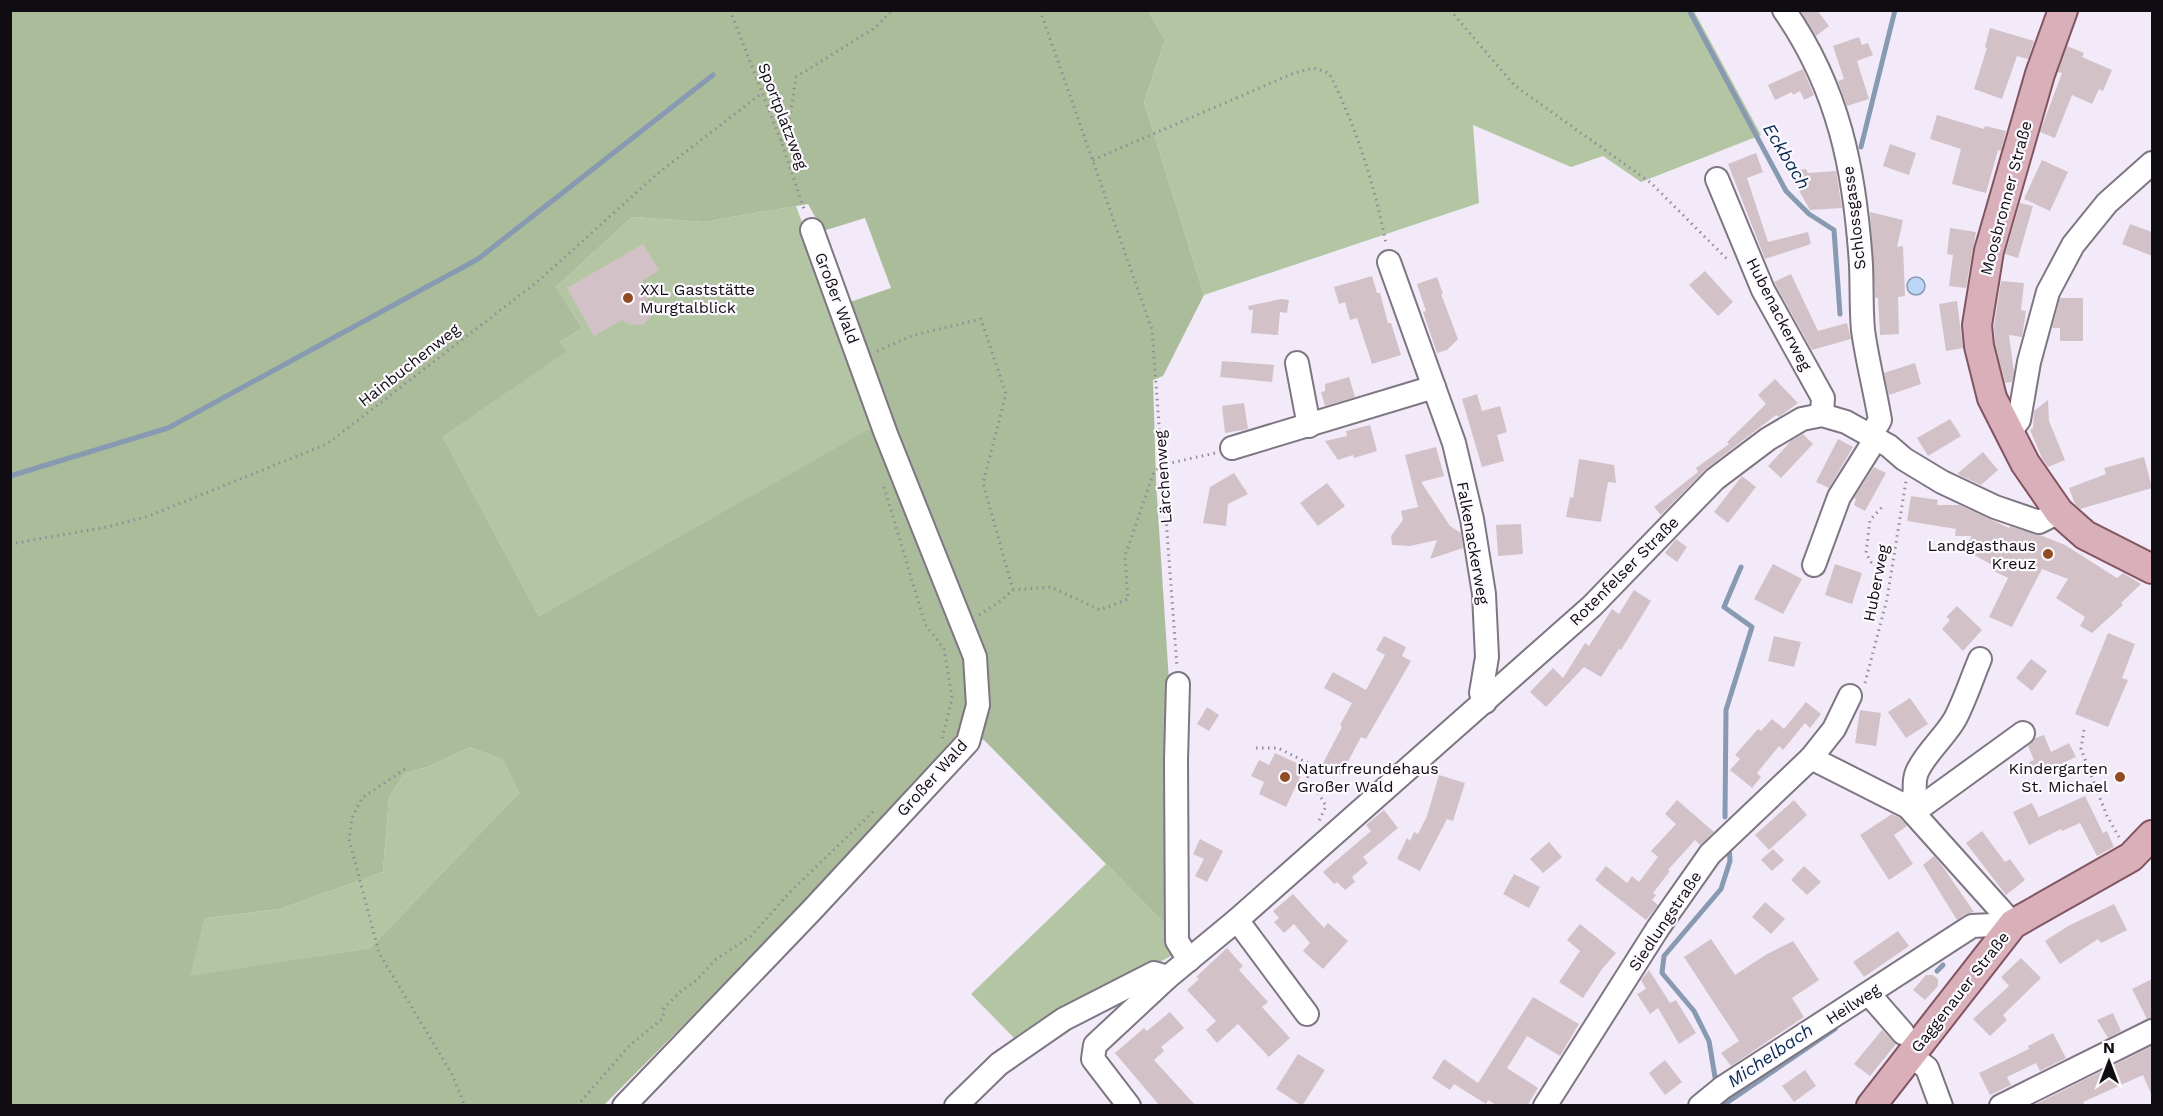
<svg xmlns="http://www.w3.org/2000/svg" width="2163" height="1116" font-family="'Work Sans',sans-serif">
  <rect width="100%" height="100%" fill="#f2eaf8"/>
  <g fill="#b4c5a4">
    <polygon points="1148,11 1694,11 1761,135 1641,182 1603,156 1571,167 1473,125 1479,203 1204,295 1144,102 1165,40"/>
    <polygon points="796,206 877,425 539,616 443,437 566,351 560,342 582,328 556,287 632,217 704,222"/>
    <polygon points="470,747 503,760 519,793 370,948 189,977 205,918 280,909 383,872 389,797 405,773 428,767"/>
    <polygon points="1106,864 1170,929 1173,950 1171,956 1015,1039 971,994"/>
  </g>
  <path fill="#aabc9a" fill-rule="evenodd" d="M10,11H1148L1165,40L1144,102L1204,295L1163,376L1153,380L1156,482L1171,712L1170,929L984,740L960,734L775,933L604,1105H11ZM808,204L823,231L865,218L891,288L850,302L892,416L539,616L443,437L567,351L560,342L582,328L556,287L632,217L704,222ZM470,747L503,760L519,793L370,948L190,976L205,918L280,909L383,872L389,797L405,773L428,767Z"/>
  <circle fill="#bcd6f5" stroke="#889ab1" stroke-width="1.5" cx="1916" cy="286" r="9"/>
  <g fill="none" stroke-linecap="round" stroke-linejoin="round">
    <g stroke="#889ab1" stroke-width="5">
      <polyline points="1689,10 1786,191 1809,214 1834,230 1840,314"/>
      <polyline points="1861,147 1895,10"/>
      <polyline points="10,476 168,428 478,259 713,75"/>
      <polyline points="1725,817 1726,710 1752,627 1724,607 1741,567"/>
      <polyline points="1937,971 1943,965"/>
      <polyline points="1716,1083 1709,1041 1694,1011 1662,973 1664,956 1721,889 1730,861 1729,846"/>
      <polyline points="1722,1106 1835,1029"/>
    </g>
  </g>
  <g fill="#d2c2c8">
    <polygon points="1800,10 1817,10 1829,26 1816,36"/>
    <polygon points="1990,28 2034,41 2028,59 2017,56 2002,99 1974,89 1987,48 1985,47"/>
    <polygon points="1859,37 1862,45 1868,43 1873,55 1857,61 1869,99 1847,106 1838,81 1844,79 1833,46"/>
    <polygon points="2067,46 2084,53 2082,57 2112,70 2103,91 2099,89 2092,104 2072,95 2055,138 2040,132 2062,73 2058,72"/>
    <polygon points="1803,69 1814,95 1804,100 1800,91 1793,95 1792,92 1775,100 1768,85"/>
    <polygon points="1937,115 1984,129 1985,126 2006,131 2001,151 1998,150 1986,193 1952,184 1961,149 1930,139"/>
    <polygon points="1890,144 1916,153 1909,175 1883,166"/>
    <polygon points="1756,153 1763,172 1747,178 1768,242 1808,232 1811,244 1765,259 1728,164"/>
    <polygon points="2042,160 2068,172 2050,211 2024,199"/>
    <polygon points="1806,169 1808,173 1836,171 1842,208 1810,210 1788,171"/>
    <polygon points="2020,203 2033,206 2018,258 2005,254"/>
    <polygon points="1870,212 1903,220 1897,247 1903,246 1905,296 1898,297 1899,334 1880,335 1878,298 1875,298"/>
    <polygon points="2130,224 2152,232 2152,256 2122,244"/>
    <polygon points="1950,228 1976,232 1966,288 1949,286 1953,255 1947,254"/>
    <polygon points="643,244 659,270 638,284 651,305 651,316 644,324 631,325 622,320 594,336 567,288"/>
    <polygon points="1705,271 1733,302 1718,316 1689,285"/>
    <polygon points="1791,274 1818,331 1847,323 1851,339 1812,350 1774,282"/>
    <polygon points="1372,276 1377,293 1380,293 1388,323 1391,323 1401,355 1372,364 1357,318 1350,320 1345,302 1339,304 1334,287"/>
    <polygon points="1437,277 1443,294 1441,294 1458,339 1447,350 1437,353 1423,312 1426,311 1417,284"/>
    <polygon points="2001,281 2024,283 2021,310 2026,311 2022,337 2009,335 2014,372 2012,382 2005,383 1995,343 1994,326"/>
    <polygon points="2060,298 2083,298 2083,341 2060,341 2060,328 2052,328"/>
    <polygon points="1281,299 1289,300 1287,313 1280,312 1278,335 1251,333 1253,310 1249,310 1248,306"/>
    <polygon points="1957,301 1963,348 1946,351 1939,304"/>
    <polygon points="1222,361 1274,365 1272,382 1220,377"/>
    <polygon points="1915,363 1921,384 1889,395 1884,373"/>
    <polygon points="1349,377 1355,397 1325,406 1321,392 1325,391 1325,384"/>
    <polygon points="1775,379 1798,403 1779,417 1776,415 1707,468 1661,515 1654,507 1698,472 1696,468 1729,444 1727,442 1766,404 1758,395"/>
    <polygon points="1477,394 1482,411 1500,406 1507,432 1497,435 1504,461 1482,467 1462,399"/>
    <polygon points="2048,400 2049,421 2065,460 2048,467 2042,458 2030,430 2033,428 2034,411"/>
    <polygon points="1244,403 1248,429 1225,433 1222,406"/>
    <polygon points="1950,419 1961,436 1928,456 1917,438"/>
    <polygon points="1370,425 1377,451 1354,458 1353,455 1338,460 1325,441 1347,436 1346,431"/>
    <polygon points="1803,434 1813,444 1781,478 1768,466 1791,441"/>
    <polygon points="1838,439 1853,447 1829,488 1816,482"/>
    <polygon points="1436,447 1444,476 1421,482 1450,526 1461,533 1463,548 1430,559 1437,540 1410,546 1392,545 1391,536 1403,520 1401,511 1418,507 1405,455"/>
    <polygon points="1983,452 1998,470 1981,485 1959,475 1958,473"/>
    <polygon points="2144,457 2152,488 2080,509 2075,504 2069,488 2106,474 2104,468"/>
    <polygon points="1579,459 1614,465 1616,483 1608,482 1601,522 1566,517 1570,497 1573,498"/>
    <polygon points="1874,467 1886,473 1865,511 1854,505 1856,499 1854,498"/>
    <polygon points="1234,473 1248,494 1228,504 1226,526 1203,523 1210,487"/>
    <polygon points="1742,476 1756,487 1728,523 1714,512"/>
    <polygon points="1327,483 1345,506 1318,526 1300,503"/>
    <polygon points="1911,496 1938,500 1937,505 1959,505 2009,528 2010,526 2040,535 2065,545 2117,578 2123,573 2141,584 2121,603 2123,605 2092,633 2080,626 2085,617 2056,598 2068,579 2042,569 2012,627 1989,617 2008,578 1990,569 1992,565 1964,549 1972,536 1955,536 1956,529 1907,521"/>
    <polygon points="1521,524 1523,554 1498,556 1496,525"/>
    <polygon points="1676,539 1687,547 1677,562 1665,553"/>
    <polygon points="1773,564 1802,579 1783,614 1754,599"/>
    <polygon points="1835,564 1862,573 1852,604 1825,595"/>
    <polygon points="1634,590 1651,601 1621,650 1619,649 1601,677 1584,667 1546,707 1530,692 1553,668 1563,678 1585,643 1589,646 1612,609 1619,614"/>
    <polygon points="1957,606 1982,630 1963,651 1942,629 1950,620 1946,617"/>
    <polygon points="2108,633 2135,644 2122,678 2128,680 2108,727 2075,714"/>
    <polygon points="1384,636 1406,647 1402,656 1411,661 1366,739 1361,737 1341,775 1322,765 1342,727 1340,725 1352,703 1324,688 1333,672 1366,690 1385,655 1376,650"/>
    <polygon points="1774,636 1801,642 1794,667 1768,661"/>
    <polygon points="2031,659 2047,671 2032,691 2016,678"/>
    <polygon points="1910,698 1928,724 1906,738 1888,712"/>
    <polygon points="1806,702 1821,714 1810,728 1805,723 1783,750 1779,746 1757,773 1761,777 1752,788 1730,770 1740,759 1735,755 1758,729 1761,731 1772,719 1784,729"/>
    <polygon points="1207,707 1219,715 1209,731 1197,724"/>
    <polygon points="1860,710 1881,713 1876,746 1855,743"/>
    <polygon points="2044,735 2051,752 2069,743 2076,757 2035,776 2029,762 2034,760 2028,746 2035,738"/>
    <polygon points="1275,753 1305,767 1286,807 1259,794 1264,782 1251,776 1259,760 1269,765"/>
    <polygon points="1439,775 1465,783 1453,821 1447,819 1420,871 1397,859 1407,838 1410,841 1414,832 1418,834 1427,816"/>
    <polygon points="2085,796 2103,833 2107,831 2114,847 2097,856 2080,823 2062,831 2061,829 2029,845 2013,812 2032,803 2039,817"/>
    <polygon points="1677,800 1714,832 1700,845 1695,840 1668,870 1670,871 1653,893 1656,895 1652,900 1658,905 1646,920 1595,880 1606,866 1627,883 1632,876 1639,882 1658,857 1651,851 1676,824 1665,814"/>
    <polygon points="1794,800 1807,815 1769,850 1755,835"/>
    <polygon points="1384,810 1398,828 1363,857 1368,863 1352,877 1355,882 1345,890 1337,882 1334,884 1323,872 1371,831 1366,825"/>
    <polygon points="1892,814 1900,818 1907,826 1894,835 1913,864 1889,880 1860,835"/>
    <polygon points="1982,831 2005,862 2010,859 2025,880 2006,895 1966,843"/>
    <polygon points="1200,839 1223,851 1207,882 1195,876 1204,859 1193,854"/>
    <polygon points="1549,842 1562,857 1543,873 1530,859"/>
    <polygon points="1773,849 1784,860 1772,871 1761,860"/>
    <polygon points="1934,856 1943,867 1974,912 1965,914 1957,920 1923,865"/>
    <polygon points="1804,866 1821,882 1807,895 1791,880"/>
    <polygon points="1514,874 1540,887 1529,908 1503,894"/>
    <polygon points="1293,894 1324,928 1328,923 1348,941 1323,969 1303,951 1310,943 1294,924 1284,933 1274,922 1279,918 1273,911"/>
    <polygon points="1765,902 1785,919 1771,934 1752,917"/>
    <polygon points="2114,904 2127,930 2101,943 2098,939 2060,964 2045,941 2068,926"/>
    <polygon points="1580,924 1616,953 1602,969 1583,998 1559,982 1580,951 1567,940"/>
    <polygon points="1898,931 1909,946 1864,977 1853,962"/>
    <polygon points="1711,939 1735,975 1767,954 1793,941 1819,980 1792,998 1804,1017 1731,1066 1721,1053 1739,1041 1684,957"/>
    <polygon points="1227,948 1243,966 1239,970 1268,1002 1262,1007 1290,1038 1269,1057 1238,1024 1217,1043 1206,1030 1216,1021 1187,990 1199,979 1196,977"/>
    <polygon points="2021,958 2041,978 2003,1015 2007,1020 1990,1036 1973,1019 2009,986 2001,977"/>
    <polygon points="1649,970 1670,1003 1676,1000 1696,1033 1679,1044 1658,1008 1650,1014 1637,994 1646,989 1641,980"/>
    <polygon points="1926,975 1933,975 1938,979 1938,986 1925,1000 1913,990"/>
    <polygon points="2152,979 2152,1018 2147,1019 2132,989"/>
    <polygon points="1533,997 1579,1024 1560,1056 1527,1036 1516,1054 1507,1068 1538,1088 1527,1106 1498,1106 1488,1100 1486,1104 1454,1084 1450,1090 1432,1078 1444,1059 1478,1083"/>
    <polygon points="1170,1012 1184,1028 1161,1047 1164,1051 1154,1060 1196,1106 1160,1106 1115,1053 1144,1028 1147,1031"/>
    <polygon points="2113,1013 2121,1031 2108,1038 2097,1020"/>
    <polygon points="1882,1030 1896,1044 1870,1076 1854,1064"/>
    <polygon points="2053,1033 2066,1058 2040,1071 2036,1063 2007,1077 2011,1085 1990,1095 1979,1073 2029,1049 2028,1046"/>
    <polygon points="2152,1046 2152,1096 2143,1075 2083,1102 2085,1106 2032,1106"/>
    <polygon points="1298,1054 1325,1070 1302,1106 1276,1089"/>
    <polygon points="1665,1060 1682,1082 1665,1095 1649,1073"/>
    <polygon points="1805,1070 1816,1086 1794,1102 1782,1086"/>
  </g>
  <g fill="none" stroke-linecap="round" stroke-linejoin="round">
    <defs>
      <g id="minor">
        <path d="M1784,10C1839,89 1855,171 1861,265C1862,287 1861,308 1863,330C1867,360 1875,390 1880,420L1871,435"/>
        <polyline points="1717,179 1763,290 1823,398 1822,415"/>
        <polyline points="1389,262 1454,443 1472,519 1484,594 1487,657 1481,693 1485,702"/>
        <polyline points="1297,363 1309,426"/>
        <polyline points="2010,432 2019,420 2029,362 2048,292 2073,245 2107,203 2152,163"/>
        <polyline points="1232,448 1434,387"/>
        <polyline points="1814,565 1839,497 1876,438"/>
        <polyline points="1178,684 1176,760 1177,941 1189,960"/>
        <polyline points="1811,758 1908,807 2013,924"/>
        <path d="M1908,807C1920,790 1911,787 1917,772C1926,752 1944,738 1955,719C1965,700 1972,678 1980,659"/>
        <polyline points="1914,812 2023,733"/>
        <polyline points="1237,920 1307,1014"/>
        <polyline points="1869,994 1903,1033"/>
        <polyline points="1910,1055 1927,1068 1941,1106"/>
        <polyline points="624,1106 812,910 968,742 978,705 975,657 886,434 812,230"/>
        <polyline points="956,1106 999,1064 1064,1019 1154,973 1168,977"/>
        <polyline points="1129,1106 1093,1059 1095,1045 1168,977 1237,920 1592,606 1715,479 1768,439 1802,419 1822,415 1846,422 1889,446 1904,459 1942,482 1995,507 2039,522 2059,512"/>
        <polyline points="1545,1106 1658,928 1710,854 1811,758 1834,729 1850,696"/>
        <polyline points="1700,1106 1722,1088 1972,926 2013,924"/>
        <polyline points="2001,1106 2152,1031"/>
      </g>
      <g id="major">
        <polyline points="2063,10 2040,74 1989,251 1977,325 1979,346 1992,398 2025,463 2059,512 2085,535 2152,569"/>
        <polyline points="1871,1106 2013,924 2131,857 2152,835"/>
      </g>
    </defs>
    <use href="#minor" stroke="#7e7683" stroke-width="26"/>
    <use href="#major" stroke="#825461" stroke-width="32"/>
    <g stroke="#918c96" stroke-width="3" stroke-dasharray="1.5 4.5" stroke-linecap="butt">
      <polyline points="730,10 781,141 805,212"/>
      <polyline points="1040,10 1152,330 1177,667"/>
      <polyline points="1450,10 1514,85 1651,183 1728,260"/>
      <polyline points="781,141 788,129 796,77 876,27 892,10"/>
      <path d="M1093,160L1294,73L1314,68L1329,73C1356,126 1375,186 1386,244"/>
      <polyline points="877,351 914,335 981,319 1006,394 983,483 1013,590"/>
      <polyline points="884,487 925,624 944,649 952,698 942,739"/>
      <polyline points="10,544 107,527 149,516 327,444 537,282 657,174 762,93"/>
      <polyline points="1873,584 1876,571 1876,565 1871,562 1866,553 1870,520 1884,505"/>
      <polyline points="979,615 998,603 1013,590 1051,587 1100,610 1128,599 1125,556 1154,472 1162,465 1215,453"/>
      <polyline points="1865,683 1887,599 1906,481"/>
      <polyline points="2084,730 2081,749 2107,816 2119,837"/>
      <polyline points="1256,748 1278,748 1312,765 1305,784 1317,791 1326,806 1319,821"/>
      <polyline points="405,769 362,798 352,818 349,839 379,953 452,1074 465,1106"/>
      <polyline points="577,1106 629,1046 663,1018 664,1008 681,991 697,980 715,960 751,936 791,891 876,809"/>
    </g>
    <use href="#minor" stroke="#fff" stroke-width="22"/>
    <use href="#major" stroke="#d9afb9" stroke-width="28"/>
  </g>
  <g fill="#914b25" stroke="#fcf9ff" stroke-width="2">
    <circle cx="628" cy="298" r="6"/>
    <circle cx="2048" cy="554" r="6"/>
    <circle cx="1285" cy="777" r="6"/>
    <circle cx="2120" cy="777" r="6"/>
  </g>
  <g text-anchor="middle" dominant-baseline="central" stroke-width="4.5" stroke-linejoin="round" paint-order="stroke">
    <g font-size="16" fill="#100d12" stroke="#fcf9ff">
      <text transform="translate(783 116) rotate(69)">Sportplatzweg</text>
      <text transform="translate(2006 198) rotate(-75)">Moosbronner Straße</text>
      <text transform="translate(1854 218) rotate(-97)">Schlossgasse</text>
      <text transform="translate(837 298) rotate(69)">Großer Wald</text>
      <text transform="translate(1779 314) rotate(63)">Hubenackerweg</text>
      <text transform="translate(409 365) rotate(-38)">Hainbuchenweg</text>
      <text transform="translate(1163 477) rotate(-94)">Lärchenweg</text>
      <text transform="translate(1473 543) rotate(80)">Falkenackerweg</text>
      <text transform="translate(1624 571) rotate(-45)">Rotenfelser Straße</text>
      <text transform="translate(1876 583) rotate(-79)">Huberweg</text>
      <text transform="translate(932 778) rotate(-48)">Großer Wald</text>
      <text transform="translate(1665 921) rotate(-56)">Siedlungstraße</text>
      <text transform="translate(1960 992) rotate(-52)">Gaggenauer Straße</text>
      <text transform="translate(1853 1004) rotate(-33)">Heilweg</text>
    </g>
    <g font-size="16" fill="#100d12" stroke="#fcf9ff" text-anchor="start">
      <text x="640" y="289">XXL Gaststätte<tspan x="640" dy="18">Murgtalblick</tspan></text>
      <text x="2036" y="545" text-anchor="end">Landgasthaus<tspan x="2036" dy="18">Kreuz</tspan></text>
      <text x="1297" y="768">Naturfreundehaus<tspan x="1297" dy="18">Großer Wald</tspan></text>
      <text x="2108" y="768" text-anchor="end">Kindergarten<tspan x="2108" dy="18">St. Michael</tspan></text>
    </g>
    <g font-size="18" font-style="italic" fill="#052a51" stroke="#fcf9ff">
      <text transform="translate(1787 156) rotate(59)">Eckbach</text>
      <text transform="translate(1770 1055) rotate(-34)">Michelbach</text>
    </g>
  </g>
  <rect width="2163" height="1116" fill="none" stroke="#100d12" stroke-width="24"/>
  <g transform="translate(2109 1062)" stroke="#fcf9ff" stroke-width="4.5" paint-order="stroke">
  <path d="M0-4.5L10 22L0 15L-10 22Z" fill="#100d12"/>
  <text y="-9" font-size="16" font-weight="bold" text-anchor="middle" fill="#100d12">N</text>
  </g>
</svg>
